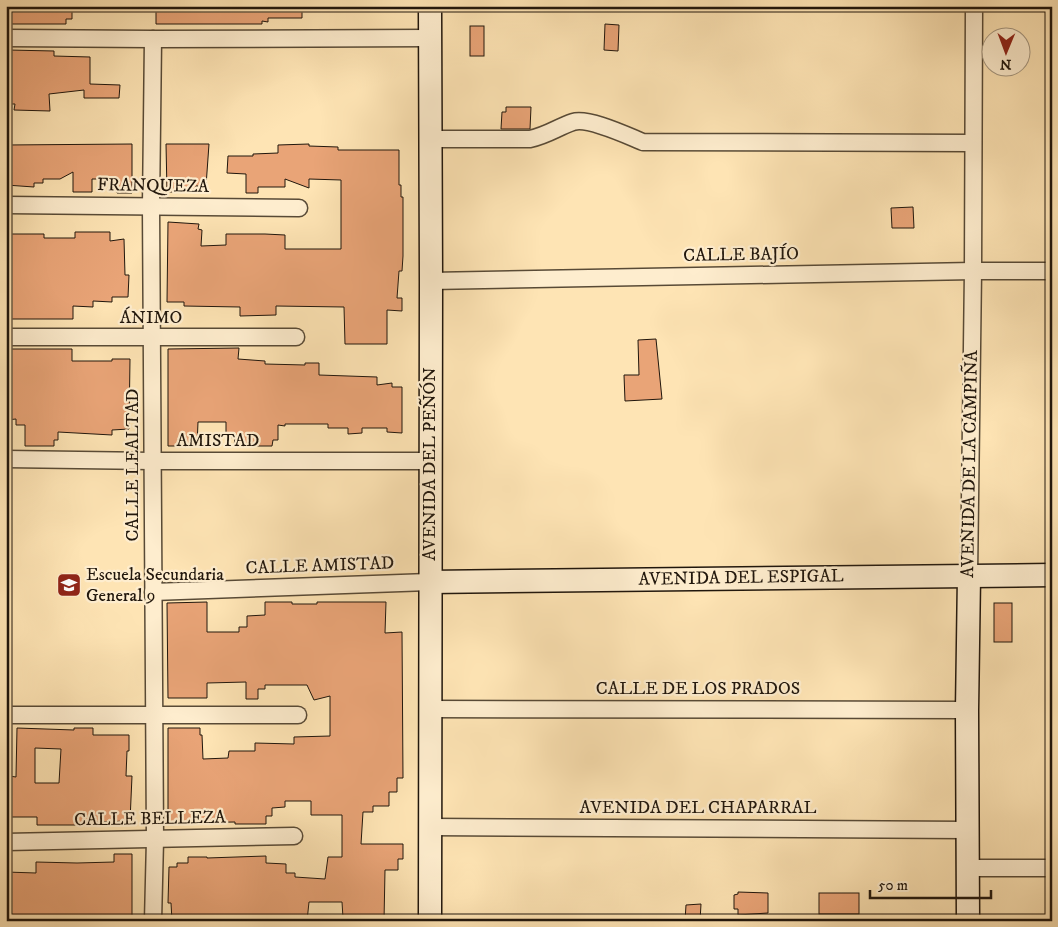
<svg xmlns="http://www.w3.org/2000/svg" width="1058" height="927" font-family="'IM FELL DW Pica',serif">
  <rect width="100%" height="100%" fill="#fee4b4"/>
  <filter id="stains"><feTurbulence type="fractalNoise" baseFrequency=".004" numOctaves="4"/><feColorMatrix values="0 0 0 0 .2 0 0 0 0 .09 0 0 0 0 .02 0 0 0 .5 -.17"/></filter>
  <radialGradient id="worn" r=".72"><stop offset=".6" stop-color="#630" stop-opacity="0"/><stop offset="1" stop-color="#630" stop-opacity=".3"/></radialGradient>
  <g fill="#e9a477" stroke="#20160c" fill-rule="evenodd">
    <polygon points="6,6 72,6 72,19 66,19 66,24 6,24"/>
    <polygon points="156,6 302,6 302,18 268,18 268,22 262,21 262,24 156,24"/>
    <polygon points="605,24 619,25 618,51 604,50"/>
    <rect x="470" y="26" width="14" height="30"/>
    <polygon points="8,50 54,51 54,56 90,57 90,84 120,85 119,98 84,98 84,90 49,94 50,111 14,110 15,104 6,104 6,56"/>
    <polygon points="506,107 531,107 530,129 501,129 502,112 506,112"/>
    <polygon points="132,144 132,193 117,193 117,179 92,179 92,192 73,192 73,172 60,179 43,179 43,183 34,183 34,187 6,185 6,145"/>
    <polygon points="166,144 209,144 206,186 196,186 196,190 187,190 187,192 167,192"/>
    <polygon points="309,144 309,146 338,147 338,150 399,150 399,185 401,185 401,197 403,197 403,256 402,271 399,271 397,298 402,298 402,311 387,310 387,344 345,344 344,307 276,306 276,315 240,316 240,307 184,306 184,302 167,302 168,222 199,224 198,229 202,230 201,246 226,245 226,234 265,234 285,235 285,249 341,249 341,180 309,179 309,188 285,179 285,187 258,187 258,193 246,193 246,174 227,173 228,156 253,156 253,154 278,153 278,145"/>
    <polygon points="913,207 914,228 892,228 891,208"/>
    <polygon points="75,232 110,232 110,241 124,239 125,275 129,275 128,297 112,297 112,302 93,301 93,307 73,306 73,319 6,319 6,240 10,240 10,234 44,234 44,238 75,238"/>
    <polygon points="656,339 662,399 625,401 624,375 639,375 638,340"/>
    <polygon points="239,348 238,359 265,361 265,364 305,365 305,363 319,363 319,375 377,377 377,385 392,383 392,387 402,387 402,433 387,432 387,428 362,428 362,433 348,434 348,428 328,428 328,424 285,424 285,426 278,425 278,440 273,440 272,446 234,446 235,438 226,437 226,422 198,422 197,446 168,446 168,349"/>
    <polygon points="7,349 72,349 72,361 112,361 112,359 130,359 129,429 112,430 112,435 58,432 58,440 54,440 54,446 25,446 25,425 16,425 16,419 6,420"/>
    <polygon points="207,602 207,632 239,632 239,627 247,627 247,616 265,615 265,602 292,602 292,604 317,604 317,602 386,602 385,633 402,632 403,778 397,778 397,792 389,792 389,806 373,806 373,812 363,812 361,844 403,844 403,859 398,859 398,870 385,870 384,921 354,921 354,918 343,918 342,902 309,902 307,921 172,921 171,903 168,903 169,867 177,867 177,863 188,863 188,857 207,857 207,858 266,856 266,863 286,864 286,873 295,873 295,877 325,879 328,857 342,857 342,815 311,815 311,801 285,801 285,807 272,808 272,816 266,816 266,824 235,824 235,822 168,823 168,728 200,728 200,735 202,735 203,759 228,758 229,751 255,751 255,743 294,744 294,737 330,736 330,696 314,700 307,685 265,685 265,689 258,689 258,699 246,699 246,682 207,683 207,698 168,698 167,603"/>
    <rect x="994" y="603" width="18" height="39"/>
    <path d="M17,728L74,730V728H93V735H129V751H127L126,776H132L130,821L93,822V825H37V817H6V782H9V776L16,777ZM35,748L61,749L59,783H35Z"/>
    <polygon points="114,854 132,854 132,921 6,921 6,872 36,873 36,862 77,863 114,862"/>
    <polygon points="738,892 768,893 768,913 738,915 738,909 734,909 734,895 738,894"/>
    <rect x="819" y="893" width="40" height="21"/>
    <polygon points="701,904 700,921 685,921 686,905"/>
  </g>
  <g fill="none" stroke-linecap="round" stroke-linejoin="round">
    <defs>
      <g id="street">
        <polyline points="6,38 153,39 430,38"/>
        <path d="M430,139H530C548,135 558,127 573,122C588,117 628,136 643,142L973,143"/>
        <polyline points="6,205 299,208"/>
        <polyline points="431,281 973,271 1052,271"/>
        <polyline points="6,337 296,337"/>
        <polyline points="6,459 152,461 430,461"/>
        <polyline points="969,576 973,271 974,6"/>
        <polyline points="153,592 429,582"/>
        <polyline points="429,709 967,710"/>
        <polyline points="6,715 298,715"/>
        <polyline points="429,827 967,830"/>
        <polyline points="6,842 294,836"/>
        <polyline points="968,868 1052,868"/>
        <polyline points="153,921 155,840 151,206 153,39"/>
      </g>
      <g id="secondary">
        <polyline points="430,6 431,281 430,921"/>
        <polyline points="429,582 1052,575"/>
        <polyline points="968,921 967,710 969,576"/>
      </g>
    </defs>
    <use href="#street" stroke="#584a36" stroke-width="19"/>
    <use href="#secondary" stroke="#20160c" stroke-width="25"/>
    <use href="#street" stroke="#feedce" stroke-width="16"/>
    <use href="#secondary" stroke="#feedce" stroke-width="22"/>
  </g>
  <defs>
    <symbol id="school-square" viewBox="-11 -11 22 22"><rect x="-9" y="-9" width="18" height="18" rx="4" fill="#8f2418" stroke="#feedce"/><path d="M0-5L7-2L0 1L-7-2ZM-4 1L0 2.5L4 1V4Q0 6-4 4Z" fill="#fff"/></symbol>
  </defs>
  <g fill-rule="evenodd">
    <use href="#school-square" x="55" y="571" width="28" height="28"/>
  </g>
  <g text-anchor="middle" dominant-baseline="central" stroke-width="4.5" stroke-linejoin="round" paint-order="stroke">
    <g font-size="18" fill="#20160c" stroke="#feedce">
      <text transform="translate(153 186) rotate(1)">FRANQUEZA</text>
      <text transform="translate(741 255) rotate(-1)">CALLE BAJÍO</text>
      <text x="151" y="318">ÁNIMO</text>
      <text x="218" y="441">AMISTAD</text>
      <text transform="translate(430 464) rotate(-90)">AVENIDA DEL PEÑÓN</text>
      <text transform="translate(970 464) rotate(-89)">AVENIDA DE LA CAMPIÑA</text>
      <text transform="translate(133 465) rotate(-90)">CALLE LEALTAD</text>
      <text transform="translate(320 566) rotate(-2)">CALLE AMISTAD</text>
      <text transform="translate(741 578) rotate(-1)">AVENIDA DEL ESPIGAL</text>
      <text x="698" y="689">CALLE DE LOS PRADOS</text>
      <text x="698" y="808">AVENIDA DEL CHAPARRAL</text>
      <text transform="translate(150 819) rotate(-1)">CALLE BELLEZA</text>
    </g>
    <g font-size="18" fill="#20160c" stroke="#feedce" text-anchor="start">
      <text x="86" y="575">Escuela Secundaria<tspan x="86" dy="21">General 9</tspan></text>
    </g>
  </g>
  <rect width="1058" height="927" fill="none" stroke="#fee4b4" stroke-width="25"/>
  <rect x="8" y="8" width="1043" height="912" fill="none" stroke="#20160c" stroke-width="2.5"/>
  <rect x="12" y="12" width="1033" height="902" fill="none" stroke="#20160c"/>
  <g transform="translate(1006 52) rotate(181)"><circle r="24" fill="#feedce" stroke="#a59780"/>
  <path d="M0-4L9 19L0 12L-9 19Z" fill="#8f2418"/>
  <text y="-8" font-size="14" font-weight="bold" text-anchor="middle" fill="#20160c">N</text>
  </g>
  <path d="M870 890v8h121v-8" fill="none" stroke="#20160c" stroke-width="2.5"/>
  <text x="878" y="890" font-size="15" fill="#20160c" stroke="#feedce" stroke-width="4" paint-order="stroke">50 m</text>
  <rect width="100%" height="100%" filter="url(#stains)"/>
  <rect width="100%" height="100%" fill="url(#worn)"/>
</svg>
